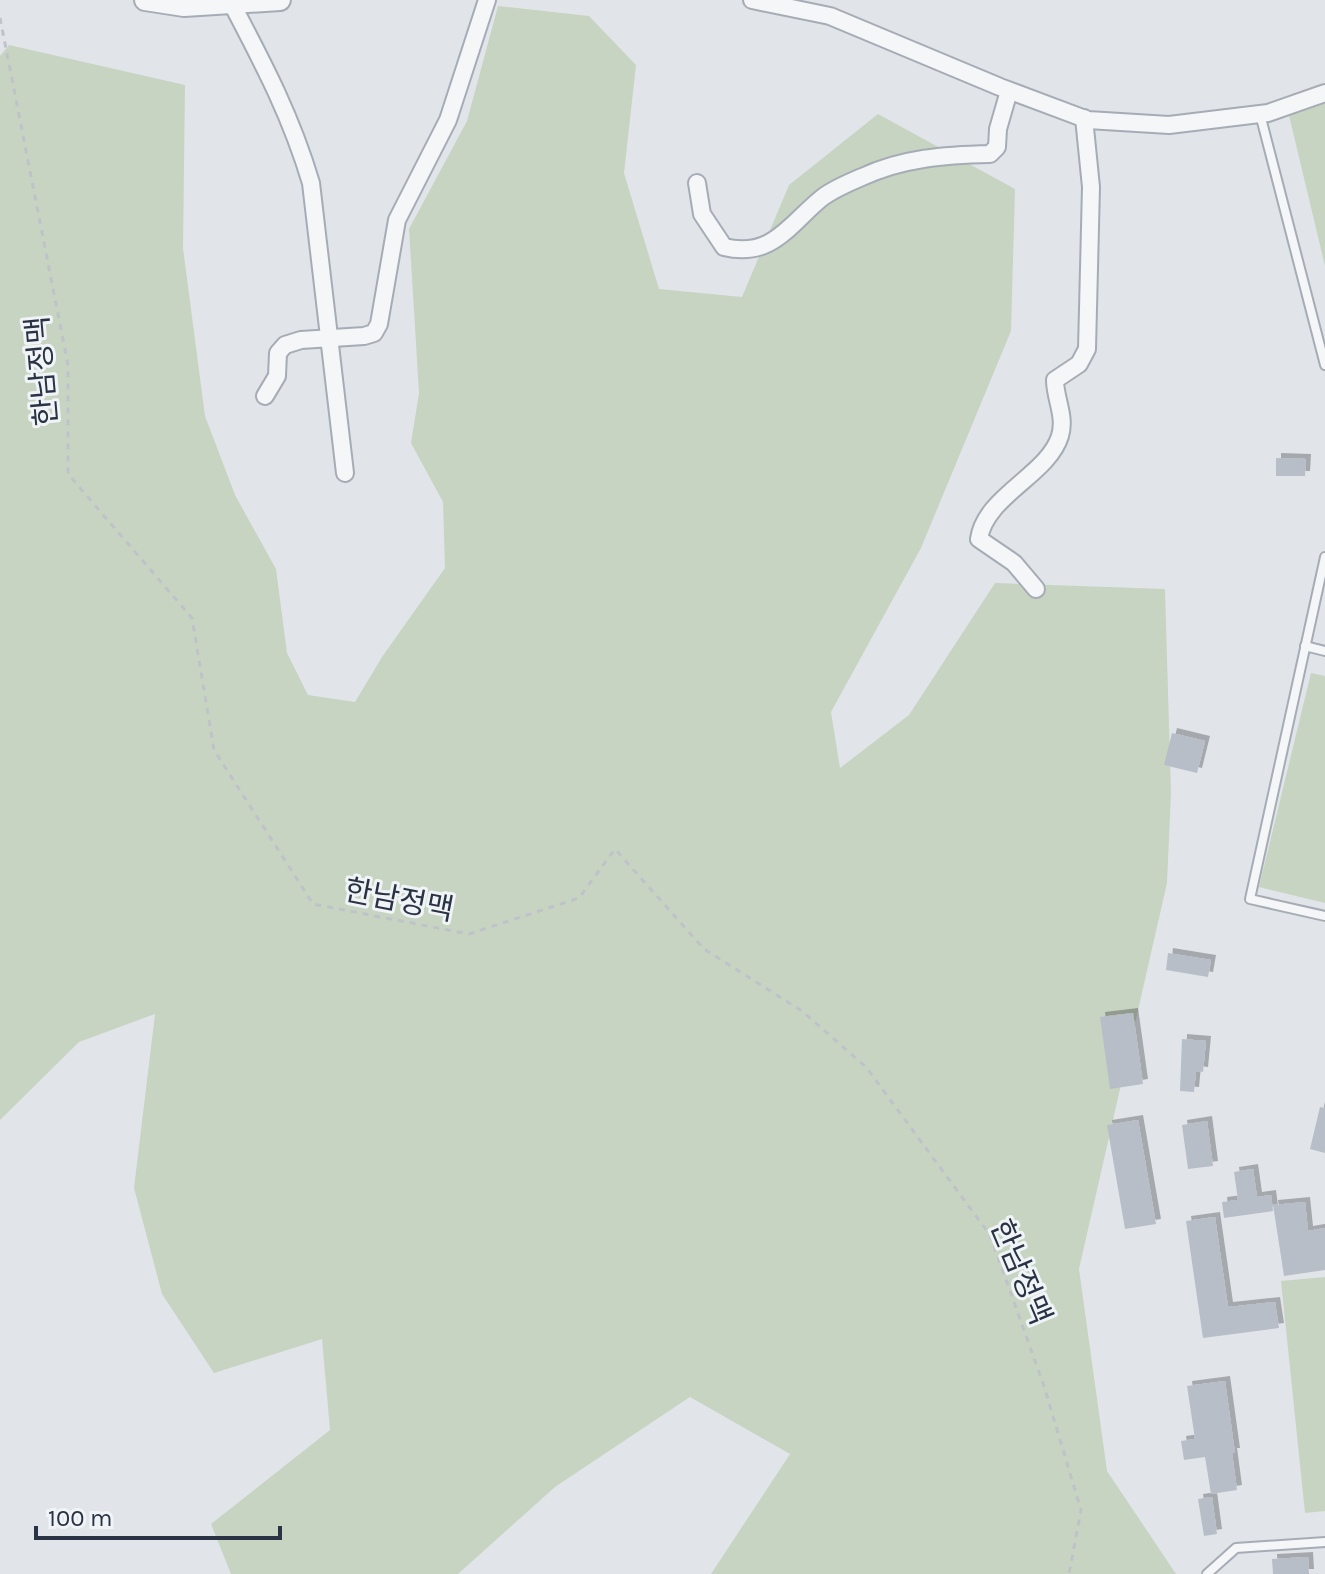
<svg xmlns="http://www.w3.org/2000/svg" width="1325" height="1574" font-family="Karla,'Noto Sans KR',sans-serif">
  <defs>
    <filter id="shadow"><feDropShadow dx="5" dy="-5" stdDeviation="0" flood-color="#0004"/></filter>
  </defs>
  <rect width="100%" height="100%" fill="#e1e5ea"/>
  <g fill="#c7d4c2">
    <polygon points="498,6 589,16 636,65 624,173 659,289 742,297 789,185 878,114 1015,189 1011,331 921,548 831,712 840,768 909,715 995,583 1165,589 1171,793 1167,883 1079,1269 1107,1471 1176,1574 711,1574 790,1454 690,1397 555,1487 458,1574 231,1574 211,1524 330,1430 322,1339 214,1373 162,1294 134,1188 155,1014 79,1042 0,1120 0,56 9,45 185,85 183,248 205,416 235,495 276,569 287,653 308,695 355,702 382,657 445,568 443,502 411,443 419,393 409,229 467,121"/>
    <polygon points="1325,88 1325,266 1287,107"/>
    <polygon points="1311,673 1325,676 1325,903 1259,887"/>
    <polygon points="1325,1277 1325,1511 1305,1513 1281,1281"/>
  </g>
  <g fill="#b8bec8" filter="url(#shadow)">
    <polygon points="1276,458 1306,459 1305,476 1276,476"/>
    <polygon points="1172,733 1205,741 1197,773 1164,765"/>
    <polygon points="1168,953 1211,960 1208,977 1166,970"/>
    <polygon points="1133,1013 1143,1084 1110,1089 1100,1017"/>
    <polygon points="1182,1039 1206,1041 1203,1072 1196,1071 1194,1092 1180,1091"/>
    <polygon points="1320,1107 1325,1108 1325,1153 1310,1149"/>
    <polygon points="1138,1120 1156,1224 1125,1229 1107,1125"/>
    <polygon points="1207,1121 1213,1166 1188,1169 1182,1125"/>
    <polygon points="1253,1169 1257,1197 1271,1195 1273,1211 1224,1218 1222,1202 1238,1200 1234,1172"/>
    <polygon points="1305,1202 1308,1231 1325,1228 1325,1270 1284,1276 1273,1205"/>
    <polygon points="1215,1217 1228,1307 1275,1302 1279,1328 1203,1338 1186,1221"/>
    <polygon points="1225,1381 1235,1453 1232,1453 1237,1490 1211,1494 1205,1457 1184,1460 1181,1441 1195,1439 1187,1386"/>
    <polygon points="1212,1497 1217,1534 1204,1536 1198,1499"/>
    <polygon points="1308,1557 1309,1574 1273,1574 1272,1559"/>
  </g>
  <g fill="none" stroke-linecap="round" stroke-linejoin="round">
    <defs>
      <g id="service">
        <polyline points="1260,114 1325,365"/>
        <polyline points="1325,557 1250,899 1325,916"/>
        <polyline points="1305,646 1325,651"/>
        <polyline points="1207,1574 1236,1548 1325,1542"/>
      </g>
      <g id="minor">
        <polyline points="752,0 830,16 1000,87 1088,120 1169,125 1268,113 1325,93"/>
        <path d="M232,4C264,65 291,116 311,183L345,473"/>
        <path d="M697,183L702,214L724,247C773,259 790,223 823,197C834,189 850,182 862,177C903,158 945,155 990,154L997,147L998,129L1009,91"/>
        <polyline points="265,396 277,376 278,353 285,345 301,340 364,336 374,333 379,324 397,220 448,120 487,0"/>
        <path d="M1036,589L1014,563L979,539C985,496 1048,475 1060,436C1066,416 1055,399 1055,380L1079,364L1087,349L1091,187L1084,118"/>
      </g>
      <polyline id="tertiary" points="145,0 184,6 280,0"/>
    </defs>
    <use href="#service" stroke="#a6acb5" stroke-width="12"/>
    <use href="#minor" stroke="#a6acb5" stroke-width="20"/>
    <use href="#tertiary" stroke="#a6acb5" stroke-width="24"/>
    <polyline stroke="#bfc3c9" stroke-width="3" stroke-dasharray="6 6" stroke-linecap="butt" points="0,18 68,365 68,474 192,618 214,750 313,904 469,934 579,898 615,849 704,949 802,1011 866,1067 990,1235 1044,1386 1081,1510 1069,1574"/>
    <use href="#service" stroke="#f4f6f8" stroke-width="8"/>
    <use href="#minor" stroke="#f4f6f8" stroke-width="16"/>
    <use href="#tertiary" stroke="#f4f6f8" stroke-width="20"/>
  </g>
  <g text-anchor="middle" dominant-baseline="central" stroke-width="6" stroke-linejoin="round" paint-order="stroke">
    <g font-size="30" fill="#293343" stroke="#f1f4f7">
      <text transform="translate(42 371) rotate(-95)">한남정맥</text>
      <text transform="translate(399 900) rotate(11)">한남정맥</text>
      <text transform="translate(1021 1272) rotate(67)">한남정맥</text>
    </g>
  </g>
  <path d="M36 1526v12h244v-12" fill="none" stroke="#293343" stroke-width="4"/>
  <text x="48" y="1526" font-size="24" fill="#293343" stroke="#f1f4f7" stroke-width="6" paint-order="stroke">100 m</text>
</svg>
